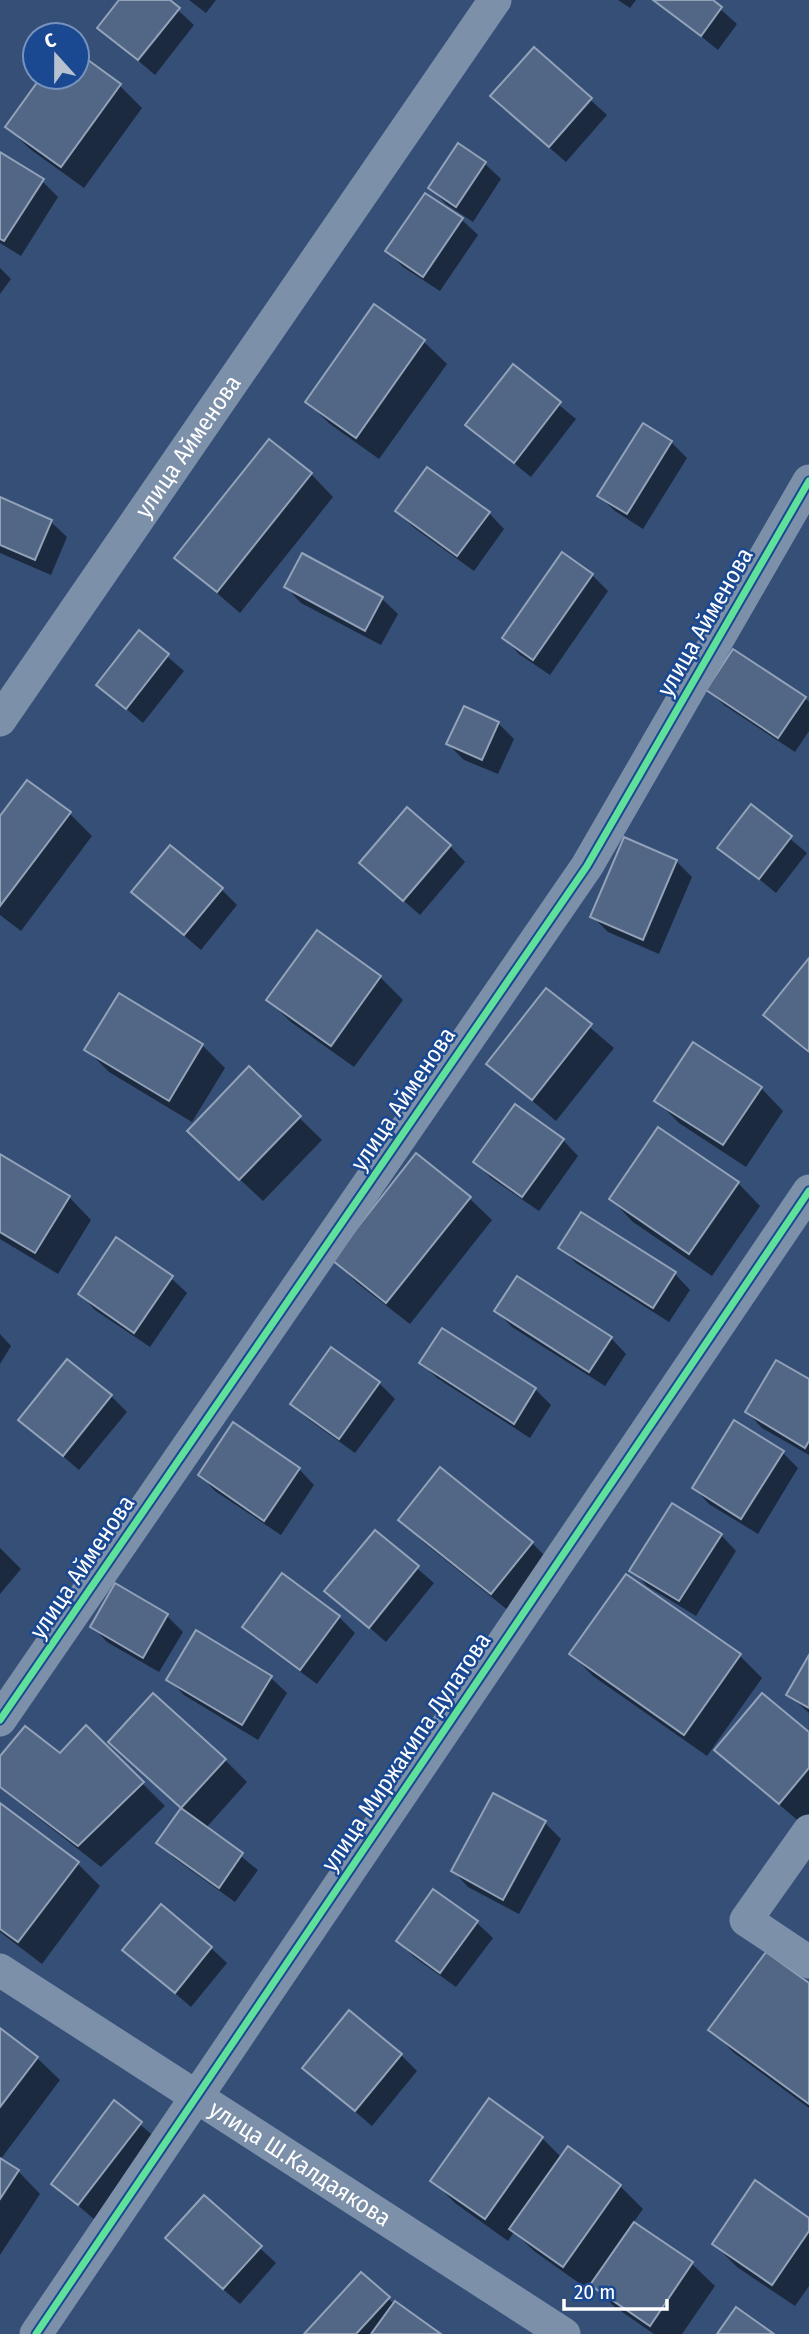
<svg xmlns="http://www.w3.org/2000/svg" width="809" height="2334" font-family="'Fira Sans Condensed',sans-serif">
  <rect width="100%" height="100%" fill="#354f77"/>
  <g fill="#0007">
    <polygon points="122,0 167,0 194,25 155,75 100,28"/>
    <polygon points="189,0 216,0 206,13"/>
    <polygon points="618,0 636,0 630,8"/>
    <polygon points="656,0 710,0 737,24 718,50"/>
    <polygon points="534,49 607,115 566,162 508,112"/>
    <polygon points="77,55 119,85 142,108 84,188 30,149 7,127 43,77 77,77"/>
    <polygon points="459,146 485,164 501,179 473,222 446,204 430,188"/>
    <polygon points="0,154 42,181 58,197 21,256 0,243"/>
    <polygon points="425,195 462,220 478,235 440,291 403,267 387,251"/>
    <polygon points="0,268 11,279 0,294"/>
    <polygon points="375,307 424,342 447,364 379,459 330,424 307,402"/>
    <polygon points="513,367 576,419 531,477 467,425"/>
    <polygon points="644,426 671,442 687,458 643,529 615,511 599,496"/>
    <polygon points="311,474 333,497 240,613 176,558"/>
    <polygon points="0,499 51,522 67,537 51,575 0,553"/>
    <polygon points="397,511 489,513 504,529 474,571 413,527"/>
    <polygon points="303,555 382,599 398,614 381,645 301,603 286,587"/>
    <polygon points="562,555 592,575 608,591 550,675 519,654 504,638"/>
    <polygon points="140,633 184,671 143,723 98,685"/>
    <polygon points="708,690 805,698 809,702 809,731 795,752 724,705"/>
    <polygon points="498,723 514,739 498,774 464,760 448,744"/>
    <polygon points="751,806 807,853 776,893 720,847"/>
    <polygon points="69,813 92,836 21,931 0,915 0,819"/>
    <polygon points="450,846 465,862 420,915 361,863"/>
    <polygon points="676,861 692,877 659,954 608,932 592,916"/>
    <polygon points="222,890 237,905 201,950 133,892"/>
    <polygon points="317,932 380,977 403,1000 354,1067 291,1022 268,1000"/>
    <polygon points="809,960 809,1054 765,1015"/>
    <polygon points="547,991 614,1048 556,1121 489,1064"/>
    <polygon points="202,1045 225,1068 192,1122 109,1072 86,1049"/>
    <polygon points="249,1069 322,1140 263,1201 212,1153"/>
    <polygon points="761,1088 783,1111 746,1167 679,1123 656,1100"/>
    <polygon points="563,1140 578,1156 539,1211 491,1178 475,1162"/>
    <polygon points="0,1156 69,1197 91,1220 58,1274 0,1239"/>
    <polygon points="738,1183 760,1206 712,1276 633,1222 611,1199"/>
    <polygon points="469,1198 492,1220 410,1324 357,1283 334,1260"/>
    <polygon points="560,1247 675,1274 690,1290 669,1322 576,1263"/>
    <polygon points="171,1278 187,1293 150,1347 95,1310 80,1294"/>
    <polygon points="496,1311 611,1338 626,1354 605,1386 512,1327"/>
    <polygon points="0,1334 11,1346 0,1364"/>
    <polygon points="421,1363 535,1389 551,1405 530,1438 437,1378"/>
    <polygon points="809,1381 809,1455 762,1428 747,1412"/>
    <polygon points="379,1383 395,1399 355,1453 308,1419 292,1404"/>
    <polygon points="111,1396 127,1412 79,1470 21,1420"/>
    <polygon points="783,1453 798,1468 758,1534 709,1504 694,1488"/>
    <polygon points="299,1469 314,1485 281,1535 215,1491 200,1475"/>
    <polygon points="441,1469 532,1543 555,1566 514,1615 423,1542 400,1519"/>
    <polygon points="375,1532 434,1583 386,1642 326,1590"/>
    <polygon points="721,1535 736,1551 696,1616 647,1586 632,1570"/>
    <polygon points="0,1548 21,1569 0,1594"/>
    <polygon points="626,1576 740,1656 762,1678 707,1756 593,1676 571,1654"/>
    <polygon points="115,1586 167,1616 183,1632 159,1672 107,1642 92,1626"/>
    <polygon points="339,1617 355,1633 317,1684 260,1642 244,1627"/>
    <polygon points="809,1658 809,1713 789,1695"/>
    <polygon points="271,1678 287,1693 258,1740 184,1695 168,1679"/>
    <polygon points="86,1727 165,1806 101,1867 0,1788 0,1759 60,1755"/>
    <polygon points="809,1734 809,1817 803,1825 716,1750"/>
    <polygon points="110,1742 225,1760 247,1782 206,1828 258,1870 235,1902 174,1858 159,1843 182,1809"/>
    <polygon points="494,1795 545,1823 561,1839 519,1914 468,1887 453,1871"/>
    <polygon points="0,1805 78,1864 100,1886 42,1964 0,1932"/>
    <polygon points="434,1891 477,1923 493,1938 456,1987 414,1957 398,1941"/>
    <polygon points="211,1948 227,1963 191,2007 125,1950"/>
    <polygon points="809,1985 809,2108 733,2052 711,2029"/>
    <polygon points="0,2030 37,2058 60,2080 0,2160"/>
    <polygon points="401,2055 417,2071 372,2126 304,2068"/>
    <polygon points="489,2101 542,2138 562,2158 568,2149 620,2186 643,2209 633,2223 692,2264 715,2286 682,2334 654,2334 615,2307 590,2283 586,2288 534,2251 514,2232 508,2241 455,2203 433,2181"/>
    <polygon points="115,2103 157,2139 95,2220 53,2184"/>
    <polygon points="0,2160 18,2171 40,2194 0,2255"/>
    <polygon points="204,2197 276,2263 240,2304 183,2254"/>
    <polygon points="809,2220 809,2286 795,2306 737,2267 714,2244"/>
    <polygon points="362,2274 395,2305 438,2334 306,2334"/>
  </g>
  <g fill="#526786" stroke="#92a2b8" stroke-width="2">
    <polygon points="119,0 170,0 180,8 138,60 97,28"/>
    <polygon points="653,0 713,0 722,7 701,36"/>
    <polygon points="534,47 592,98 549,147 490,96"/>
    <polygon points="77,52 121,84 61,167 5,127 41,77 77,77"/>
    <polygon points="458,143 486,162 456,207 428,188"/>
    <polygon points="0,152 44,179 4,241 0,239"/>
    <polygon points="425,193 463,218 423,277 385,251"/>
    <polygon points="374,304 425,340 356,438 305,402"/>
    <polygon points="513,364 561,402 514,463 465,425"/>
    <polygon points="643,423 672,441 627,514 597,496"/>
    <polygon points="269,439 312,473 217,592 174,558"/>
    <polygon points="427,467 490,512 457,556 395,511"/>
    <polygon points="0,497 52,520 35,560 0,545"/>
    <polygon points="562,552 593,574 533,660 502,638"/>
    <polygon points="302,553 383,597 365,631 284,587"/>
    <polygon points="139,630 169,654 126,709 96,685"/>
    <polygon points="733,649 806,697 778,738 706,690"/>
    <polygon points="464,706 499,722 482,760 446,744"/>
    <polygon points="27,780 71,812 0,906 0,816"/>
    <polygon points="751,804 792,836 759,879 717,848"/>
    <polygon points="407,807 451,845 403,901 359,863"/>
    <polygon points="624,837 677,860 643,940 590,917"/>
    <polygon points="170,845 223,888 184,935 131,892"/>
    <polygon points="317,930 381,976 331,1046 266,1000"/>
    <polygon points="809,958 809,1052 763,1015"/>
    <polygon points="546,988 592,1024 532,1100 486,1064"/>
    <polygon points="119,993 203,1044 169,1101 84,1050"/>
    <polygon points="693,1042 762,1087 723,1145 654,1101"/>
    <polygon points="249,1066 301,1116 239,1180 187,1131"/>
    <polygon points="515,1104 564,1139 522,1197 473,1162"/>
    <polygon points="658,1127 739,1182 689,1254 609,1199"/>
    <polygon points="416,1153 471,1197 386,1303 332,1260"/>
    <polygon points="0,1154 70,1196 35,1253 0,1232"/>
    <polygon points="581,1212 676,1272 653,1308 558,1248"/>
    <polygon points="116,1237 173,1276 134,1333 78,1294"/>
    <polygon points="517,1276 612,1337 589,1372 494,1311"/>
    <polygon points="442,1328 536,1388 514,1424 419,1363"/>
    <polygon points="331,1347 380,1382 339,1439 290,1404"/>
    <polygon points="67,1359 112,1395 63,1456 18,1420"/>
    <polygon points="776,1360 809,1379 809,1441 805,1448 745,1412"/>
    <polygon points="734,1420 784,1451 741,1519 692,1488"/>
    <polygon points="233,1422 300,1468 264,1521 198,1475"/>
    <polygon points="440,1467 533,1542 491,1594 398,1520"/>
    <polygon points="672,1503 722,1534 679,1601 629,1571"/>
    <polygon points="375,1530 419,1566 369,1628 324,1591"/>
    <polygon points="282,1573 340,1616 300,1670 242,1627"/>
    <polygon points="626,1574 741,1654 684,1735 569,1654"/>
    <polygon points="115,1583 168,1614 143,1658 90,1627"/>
    <polygon points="196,1630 272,1676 242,1725 166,1680"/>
    <polygon points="809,1655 809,1708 786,1695"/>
    <polygon points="153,1693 226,1759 181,1808 108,1742"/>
    <polygon points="762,1693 809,1732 809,1768 779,1804 714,1750"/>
    <polygon points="86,1725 144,1782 78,1846 0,1787 0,1756 25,1726 60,1753"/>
    <polygon points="493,1793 546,1821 503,1900 451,1871"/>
    <polygon points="0,1803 79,1862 18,1942 0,1929"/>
    <polygon points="181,1808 243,1853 219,1888 156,1843"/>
    <polygon points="433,1889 478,1921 440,1973 396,1941"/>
    <polygon points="161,1904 212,1947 175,1993 122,1950"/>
    <polygon points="766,1952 809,1983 809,2104 708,2030"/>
    <polygon points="349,2010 402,2054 355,2111 302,2068"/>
    <polygon points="0,2028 38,2057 0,2107"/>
    <polygon points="489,2098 543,2137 485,2219 430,2181"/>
    <polygon points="114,2100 142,2122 78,2205 51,2184"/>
    <polygon points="568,2146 621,2185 563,2267 509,2229"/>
    <polygon points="0,2158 19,2170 0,2199"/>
    <polygon points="755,2180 809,2218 809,2231 772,2285 712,2244"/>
    <polygon points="204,2195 262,2246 223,2289 165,2238"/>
    <polygon points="634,2222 693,2262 650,2326 590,2285"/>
    <polygon points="361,2272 390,2297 356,2334 304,2334"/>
    <polygon points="395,2301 441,2334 371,2334"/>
    <polygon points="736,2307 774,2334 717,2334"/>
  </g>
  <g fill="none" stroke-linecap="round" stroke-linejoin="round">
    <g stroke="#7d90aa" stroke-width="33">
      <path id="s1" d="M0,720L495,0"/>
      <polyline points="0,1720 587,866 809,481"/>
      <polyline points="809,1831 746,1920 809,1962"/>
      <path id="s2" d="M0,1970L564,2334"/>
      <polyline points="36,2334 809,1191"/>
    </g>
    <defs>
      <g id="cycleway">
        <polyline points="0,1720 587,866 809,481"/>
        <polyline points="36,2334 809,1191"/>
      </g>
    </defs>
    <use href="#cycleway" stroke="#1a4992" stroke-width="11"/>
    <use href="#cycleway" stroke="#60e19b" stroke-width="7"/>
  </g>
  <g text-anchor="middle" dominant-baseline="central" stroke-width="5" stroke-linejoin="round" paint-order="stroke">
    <g font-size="24" fill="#fff" stroke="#1a4992">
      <text stroke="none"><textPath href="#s1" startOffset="332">улица Айменова</textPath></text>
      <text transform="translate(705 622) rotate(-60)">улица Айменова</text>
      <text transform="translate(403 1099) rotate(-56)">улица Айменова</text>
      <text transform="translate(82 1567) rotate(-56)">улица Айменова</text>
      <text transform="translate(406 1752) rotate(-56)">улица Миржакипа Дулатова</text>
      <text stroke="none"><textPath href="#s2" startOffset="357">улица Ш.Калдаякова</textPath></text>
    </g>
  </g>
  <g transform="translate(56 56) rotate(339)"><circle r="33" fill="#1a4992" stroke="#7692be" stroke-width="2"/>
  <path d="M0-5L12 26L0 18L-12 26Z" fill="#b8c1cf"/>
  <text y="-10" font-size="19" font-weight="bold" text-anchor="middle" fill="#ffffff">С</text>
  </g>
  <path d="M564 2299v10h103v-10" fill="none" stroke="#ffffff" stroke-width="3.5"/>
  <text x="574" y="2299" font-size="21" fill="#ffffff" stroke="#1a4992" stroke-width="5" paint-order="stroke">20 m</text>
</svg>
